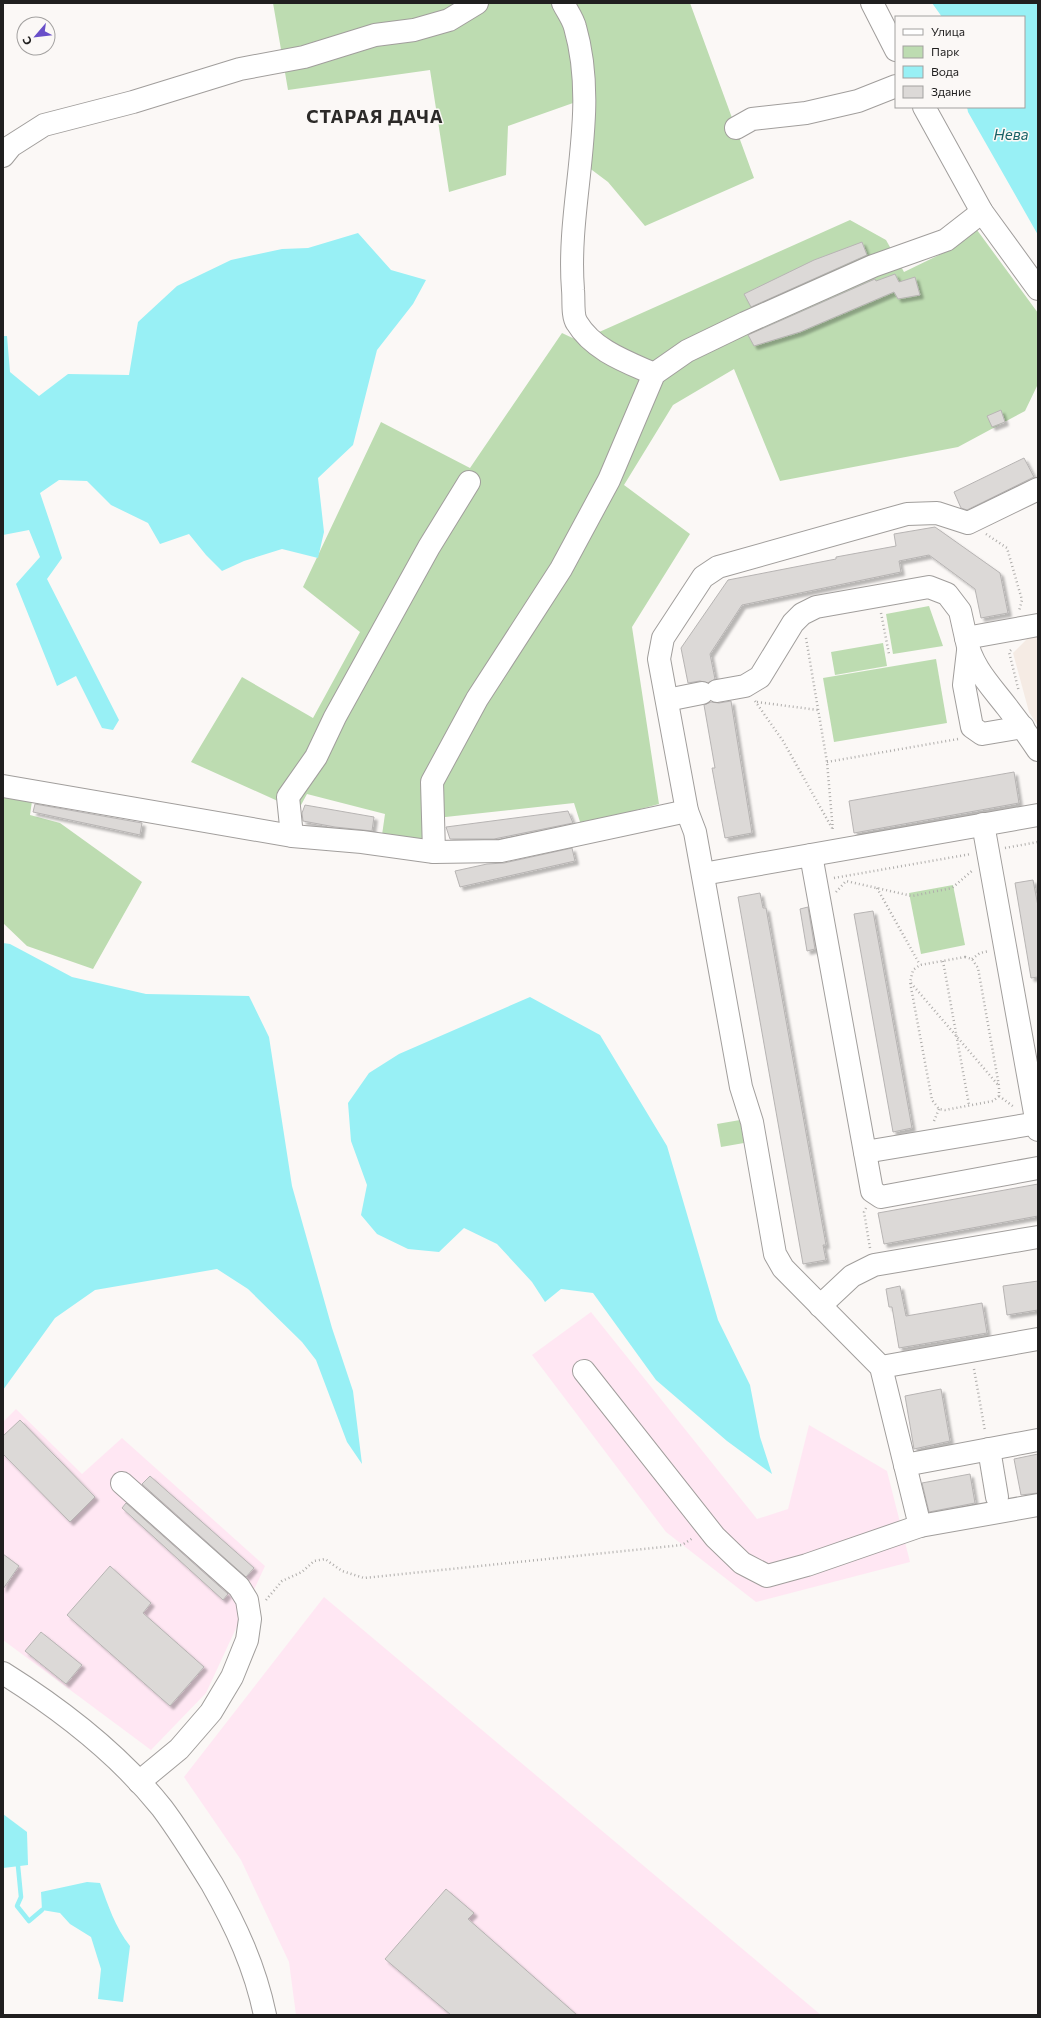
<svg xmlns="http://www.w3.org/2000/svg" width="1041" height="2018" font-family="Commissioner,sans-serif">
  <defs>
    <filter id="shadow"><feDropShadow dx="3.5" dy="3.5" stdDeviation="1" flood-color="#0004"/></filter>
  </defs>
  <rect width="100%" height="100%" fill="#fbf8f6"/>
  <polygon fill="#f5ebe4" points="1038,636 1038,726 1029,712 1013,653 1028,638"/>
  <g fill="#ffe7f3">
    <polygon points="591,1312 757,1519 788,1509 809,1425 887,1471 910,1562 756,1602 666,1532 532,1355"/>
    <polygon points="16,1409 82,1474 122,1438 265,1566 206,1693 151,1750 3,1640 3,1422"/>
    <polygon points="324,1597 821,2015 296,2015 289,1962 241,1860 184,1777"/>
  </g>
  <g fill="#bddcb1">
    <polygon points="273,3 690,3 754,178 645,226 608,182 588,167 590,97 508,126 506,175 449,192 430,70 288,90"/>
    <polygon points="850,220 886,240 904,272 941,254 977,230 1038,313 1038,384 1025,411 958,447 780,481 734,369 673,405 624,485 690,534 632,627 659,804 581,825 574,803 427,819 425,840 382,835 385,814 307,794 301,805 280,802 191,762 242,677 313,718 360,632 303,587 381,422 470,468 562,333 583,343 597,333"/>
    <polygon points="929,606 943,646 893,654 886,614"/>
    <polygon points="883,643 887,666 835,675 831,652"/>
    <polygon points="936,659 947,723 834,742 823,678"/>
    <polygon points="3,795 32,801 30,815 60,823 142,882 93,969 27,946 3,923"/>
    <polygon points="953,885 965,945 921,954 909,893"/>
    <polygon points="740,1120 744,1143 721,1147 717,1124"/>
  </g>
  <g fill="#98f0f5">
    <polygon points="932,3 1038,3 1038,235 968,112 967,107 1024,107 1024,17 942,17"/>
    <polygon points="358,233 391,270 426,280 413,304 377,350 353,445 318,478 324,532 318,558 282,549 244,561 222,571 206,555 189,534 160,544 148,523 111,505 87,481 59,480 40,493 62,558 47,579 119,720 113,730 102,728 76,676 57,686 16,584 40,557 29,530 3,535 3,336 7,336 10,372 39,396 68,374 129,375 138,322 177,286 231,260 282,249 308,248"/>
    <polygon points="3,943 10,944 72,977 146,994 249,996 269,1037 292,1186 332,1328 353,1391 362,1464 347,1442 316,1360 302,1342 248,1289 217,1269 95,1290 55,1318 3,1390"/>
    <polygon points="530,997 600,1035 667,1146 718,1320 750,1385 760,1437 772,1474 727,1441 656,1380 593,1293 561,1289 545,1302 532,1282 497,1244 464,1228 439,1252 408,1249 377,1234 361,1215 367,1185 351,1141 348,1103 369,1073 399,1054"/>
    <polygon points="3,1814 27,1832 28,1865 3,1868"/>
    <path d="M87,1882L100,1883C108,1905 115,1927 130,1946L123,2002L98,1999L101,1969L91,1937L70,1924L60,1913L42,1910L41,1892Z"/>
  </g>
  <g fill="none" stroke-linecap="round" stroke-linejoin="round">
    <polyline stroke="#98f0f5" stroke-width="4.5" points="18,1866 21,1897 17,1906 29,1921 42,1910"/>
  </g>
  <g fill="#dcd9d7" stroke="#b7b4b3" filter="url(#shadow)">
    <polygon points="862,242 867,255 751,307 744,294 814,260"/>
    <polygon points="895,274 899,282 915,277 920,295 898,299 894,292 800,332 754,346 748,335 875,279 876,281"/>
    <polygon points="1001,410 1005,422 992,427 987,416"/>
    <polygon points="1024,458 1034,477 967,510 961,508 954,492"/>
    <polygon points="935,527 1000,573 1008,613 981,618 975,589 929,555 899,561 901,572 742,605 710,654 715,679 708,683 700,681 688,683 681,648 728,580 836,559 836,557 896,546 894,534"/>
    <polygon points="731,701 752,833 725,838 712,768 715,768 704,705 711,702 719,703"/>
    <polygon points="1014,772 1019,803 854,833 849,801"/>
    <polygon points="35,804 142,823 140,835 33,812"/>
    <polygon points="305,805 374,817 372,831 335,827 303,821 302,813"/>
    <polygon points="568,811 573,823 494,839 450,839 446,827"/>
    <polygon points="572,848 575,861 460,887 455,871 487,864 504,863"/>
    <polygon points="1033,880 1038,906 1038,977 1031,978 1015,883"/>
    <polygon points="760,893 763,908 766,908 826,1245 823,1245 826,1260 803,1264 738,897"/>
    <polygon points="808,907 815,949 807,951 800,909"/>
    <polygon points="873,911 912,1128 893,1132 854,914"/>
    <polygon points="1038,1184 1038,1216 884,1244 878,1213"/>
    <polygon points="1038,1281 1038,1310 1007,1315 1003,1286"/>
    <polygon points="900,1286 906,1316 982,1303 987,1333 899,1348 892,1307 889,1307 886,1289"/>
    <polygon points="941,1389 950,1441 914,1449 905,1396"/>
    <polygon points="20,1420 95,1497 70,1522 3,1454 3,1436"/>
    <polygon points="1038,1454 1038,1493 1021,1495 1014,1459"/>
    <polygon points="970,1474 975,1503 929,1512 922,1483"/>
    <polygon points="150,1476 254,1568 246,1577 142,1484"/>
    <polygon points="126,1503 228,1594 223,1600 122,1508"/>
    <polygon points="3,1554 19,1566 3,1589"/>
    <polygon points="110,1566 151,1603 143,1613 204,1667 170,1706 67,1615"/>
    <polygon points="41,1632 82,1665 66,1684 25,1651"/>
    <polygon points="446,1889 474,1913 468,1919 577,2015 451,2015 385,1959"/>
  </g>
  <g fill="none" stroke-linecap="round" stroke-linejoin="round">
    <defs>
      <g id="minor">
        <path d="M563,3C567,11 573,19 575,27C600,114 566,203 573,290C574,299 572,316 577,323C593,350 627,362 654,374"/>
        <polyline points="872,3 896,50"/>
        <polyline points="924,107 982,212 1038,289"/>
        <polyline points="736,128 752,119 806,113 858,101 896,86"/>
        <polyline points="3,156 11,146 44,125 133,102 240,69 304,57 375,35 414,30 449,20 477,3"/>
        <path d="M1038,625L966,638C971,666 990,685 1007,707C1018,721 1028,735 1038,750"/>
        <polyline points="968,651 964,685 972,727 982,734 1023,727"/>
        <polyline points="717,691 745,686 760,677 793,623 802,614 816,607 929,587 947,594 960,611 966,638"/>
        <polyline points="667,700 702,693"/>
        <polyline points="3,786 292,836 362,842 434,852 501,851 687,811"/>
        <polyline points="983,824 1038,1130"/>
        <polyline points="292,836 288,797 316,757 335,717 429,547 469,482"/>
        <polyline points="434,852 432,782 477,699 561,569 609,480 654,374 687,351 745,323 873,266 946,240 982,212"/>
        <polyline points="811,855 872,1191 881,1197 1038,1168"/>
        <polyline points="703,874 1038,815"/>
        <polyline points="865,1152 1038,1123"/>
        <polyline points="820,1306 852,1276 874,1265 1038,1237"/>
        <polyline points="881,1367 1038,1339"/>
        <polyline points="584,1371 715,1537 742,1563 767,1576 807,1565 920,1526 1038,1505"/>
        <polyline points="989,1449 997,1497"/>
        <polyline points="905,1465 1038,1440"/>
        <polyline points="122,1483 239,1587 247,1600 250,1619 247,1640 232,1677 211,1712 179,1749 139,1782"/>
        <polyline points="920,1526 881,1367 783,1268 775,1254 752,1122 741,1087 695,832 687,811 659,659 663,638 703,577 718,567 907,514 937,513 968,523 1038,489"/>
        <path d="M3,1673C62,1710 118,1753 162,1808C180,1832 196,1858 212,1884C236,1926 255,1967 265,2015"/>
      </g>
    </defs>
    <use href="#minor" stroke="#a19e9c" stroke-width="24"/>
    <g stroke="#afadab" stroke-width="2.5" stroke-dasharray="1 3" stroke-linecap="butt">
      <polyline points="986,534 1007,548 1022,600 1019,611"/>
      <polyline points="881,613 889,654"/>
      <polyline points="806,638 827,762 833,831"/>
      <polyline points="1011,650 1009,652 1019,692"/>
      <polyline points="755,701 783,741 832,828"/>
      <polyline points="757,702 818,710"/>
      <polyline points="827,762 958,739"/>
      <polyline points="1005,848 1038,842"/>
      <polyline points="834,878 971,854"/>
      <polyline points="877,888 920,965"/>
      <polyline points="836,892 846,881 912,896 952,888 973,870"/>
      <polygon points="965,957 972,959 978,968 999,1086 999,1096 993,1101 945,1110 939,1109 932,1100 910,982 913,970 920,965"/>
      <polyline points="972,959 980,953 989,951"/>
      <polyline points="943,961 969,1105"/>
      <polyline points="911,983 999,1086"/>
      <polyline points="999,1096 1014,1107"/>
      <polyline points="934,1121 939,1109"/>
      <polyline points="866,1208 864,1212 870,1248"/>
      <polyline points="974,1369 985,1431"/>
      <polyline points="266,1600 282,1581 302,1572 314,1561 325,1559 342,1571 364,1578 682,1545 693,1538"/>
    </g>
    <use href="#minor" stroke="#fff" stroke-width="22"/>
  </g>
  <g text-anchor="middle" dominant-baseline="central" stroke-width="3" stroke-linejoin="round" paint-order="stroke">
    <g font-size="15" font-style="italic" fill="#1a6367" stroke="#fbf8f6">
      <text x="1011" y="134">Нева</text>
    </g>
    <g font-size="18" font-weight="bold" letter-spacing="1" fill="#2c2a28" stroke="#fbf8f6">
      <text x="375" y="116">СТАРАЯ ДАЧА</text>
    </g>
  </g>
  <rect width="1041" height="2018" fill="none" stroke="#201f1f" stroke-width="8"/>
  <rect x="895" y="16" width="130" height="92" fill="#fbf8f6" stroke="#a3a1a0"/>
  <rect x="903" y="29" width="20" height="6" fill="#ffffff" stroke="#a3a1a0"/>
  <text x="931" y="36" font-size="12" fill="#201f1f">Улица</text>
  <rect x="903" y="46" width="20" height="12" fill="#bddcb1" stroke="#a3a1a0"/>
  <text x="931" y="56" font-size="12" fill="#201f1f">Парк</text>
  <rect x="903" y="66" width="20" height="12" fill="#98f0f5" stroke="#a3a1a0"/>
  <text x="931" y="76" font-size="12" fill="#201f1f">Вода</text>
  <rect x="903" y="86" width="20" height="12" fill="#dcd9d7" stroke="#a3a1a0"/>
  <text x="931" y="96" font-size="12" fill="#201f1f">Здание</text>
  <g transform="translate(36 36) rotate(242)"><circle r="19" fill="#fbf8f6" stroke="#a3a1a0"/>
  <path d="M0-3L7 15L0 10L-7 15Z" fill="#694fc9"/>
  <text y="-6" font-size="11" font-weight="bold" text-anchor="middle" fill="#201f1f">С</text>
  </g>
</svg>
